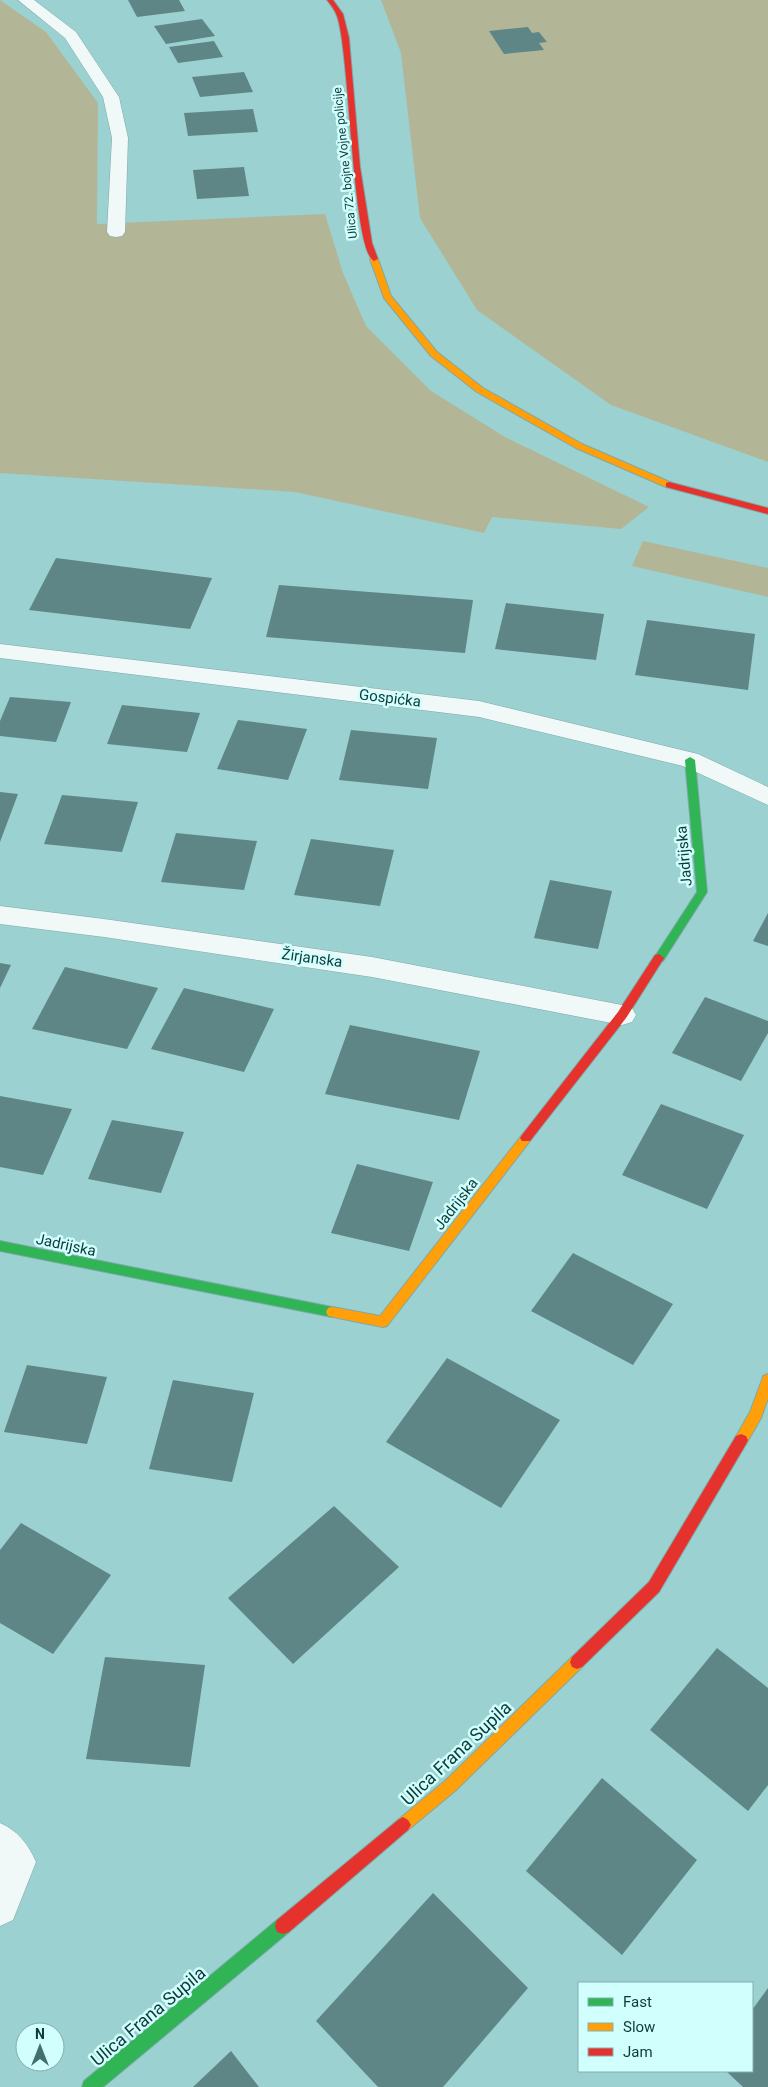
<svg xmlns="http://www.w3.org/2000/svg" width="768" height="2087" font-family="Roboto,sans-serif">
  <rect width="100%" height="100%" fill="#9bd1d0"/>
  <g fill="#b3b696">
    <polygon points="0,0 46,32 98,103 97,224 325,214 343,273 366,326 431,391 505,437 649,507 621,529 492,517 484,533 295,492 0,473"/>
    <polygon points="381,0 768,0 768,462 611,405 477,310 420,218 401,53"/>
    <polygon points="643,541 768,568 768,597 632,566"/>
  </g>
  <g fill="#5e8686">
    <polygon points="128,0 179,0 185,11 137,17"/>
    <polygon points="202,19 215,36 166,44 154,26"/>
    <polygon points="528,27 532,33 539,32 547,42 539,43 544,50 504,54 489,31"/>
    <polygon points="214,41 223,57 178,63 169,47"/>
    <polygon points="244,72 253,92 200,97 192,77"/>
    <polygon points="253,109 258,132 188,136 184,113"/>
    <polygon points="244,167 249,196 197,199 193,170"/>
    <polygon points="56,558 212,578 190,629 29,610"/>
    <polygon points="279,585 473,600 465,653 266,637"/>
    <polygon points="506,603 604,614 596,660 495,649"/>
    <polygon points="647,620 755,634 748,690 635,675"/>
    <polygon points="10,697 71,702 56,742 0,736 0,721"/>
    <polygon points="122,705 200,713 187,752 107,744"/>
    <polygon points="238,720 307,729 288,780 217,769"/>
    <polygon points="351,730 437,738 428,789 339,780"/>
    <polygon points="0,792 18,794 0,842"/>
    <polygon points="62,795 138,802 122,852 44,844"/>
    <polygon points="176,833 257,841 244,890 161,882"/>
    <polygon points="311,839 394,850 380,906 294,895"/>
    <polygon points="550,880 612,891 598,949 534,938"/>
    <polygon points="768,913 768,946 753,941"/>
    <polygon points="0,963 11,965 0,988"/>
    <polygon points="65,967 158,988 127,1049 32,1029"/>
    <polygon points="184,988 274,1009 244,1072 151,1049"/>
    <polygon points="705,997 768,1021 768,1033 741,1081 672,1053"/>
    <polygon points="350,1025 480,1051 459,1120 325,1094"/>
    <polygon points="0,1096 72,1109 43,1175 0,1167"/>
    <polygon points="661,1104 744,1135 707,1209 622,1175"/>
    <polygon points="112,1120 184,1132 161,1193 88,1179"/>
    <polygon points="357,1164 433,1182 409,1251 331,1233"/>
    <polygon points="573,1253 673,1304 633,1365 531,1311"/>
    <polygon points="447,1358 560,1420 501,1508 386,1442"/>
    <polygon points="27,1365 107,1377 87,1444 4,1432"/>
    <polygon points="173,1380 254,1393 232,1482 149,1469"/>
    <polygon points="334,1506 399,1567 293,1664 228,1598"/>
    <polygon points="21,1523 111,1575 53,1654 0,1623 0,1550"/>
    <polygon points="717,1648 768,1688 768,1785 748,1811 650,1730"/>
    <polygon points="105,1657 205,1665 190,1767 86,1759"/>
    <polygon points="602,1778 697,1860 622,1955 526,1871"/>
    <polygon points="433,1893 528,1988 443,2087 378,2087 316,2021"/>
    <polygon points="768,1988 768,2087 743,2087 726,2071 752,2071 752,2010"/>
    <polygon points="231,2051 259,2087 193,2087"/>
  </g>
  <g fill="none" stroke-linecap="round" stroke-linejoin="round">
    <defs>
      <g id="street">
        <polygon points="18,0 34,0 76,32 119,97 128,138 125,232 122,236 116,237 110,236 107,232 112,138 103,97 65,38"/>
        <polygon points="0,644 479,701 698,754 768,787 768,805 683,766 479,717 0,658"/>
        <polygon points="0,906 104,919 372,957 622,1005 632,1008 636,1015 632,1022 622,1025 372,977 104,937 0,924"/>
        <path d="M0,1823C18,1831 28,1844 36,1862L13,1920L0,1926Z"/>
      </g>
      <g id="fast">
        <polygon points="690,757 695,760 707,892 663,961 659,962 654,958 697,892 685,760"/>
        <polygon points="0,1241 332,1307 336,1308 338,1312 336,1316 332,1317 0,1251"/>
        <polygon points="283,1918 289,1920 291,1926 289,1932 103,2087 82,2087 84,2081 277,1920"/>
      </g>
      <g id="slow">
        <polygon points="371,257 378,259 391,296 437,352 483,388 582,444 672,483 672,487 666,487 576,448 477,392 431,356 384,298 370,259"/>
        <polygon points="526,1133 530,1135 532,1138 530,1141 387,1326 383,1327 328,1316 326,1312 328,1308 332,1307 380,1316 522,1135"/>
        <polygon points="768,1374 768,1398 761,1418 746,1444 741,1446 736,1444 734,1440 750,1412 762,1380 763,1376"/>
        <polygon points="577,1655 582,1657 584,1662 582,1667 455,1791 408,1830 403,1833 398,1830 395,1825 398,1820 445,1781 572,1657"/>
      </g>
      <g id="jam">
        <path d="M327,0H333L343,14L349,38L360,167L372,243L378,259L374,261C352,250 350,51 337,16C335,10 331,5 327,0Z"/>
        <polygon points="669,482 768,508 768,514 666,487 666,483"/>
        <polygon points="659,954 664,958 626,1018 530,1141 522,1141 520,1138 522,1135 618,1012 655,955"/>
        <polygon points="741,1434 746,1436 748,1440 746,1444 659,1592 582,1667 577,1669 572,1667 570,1662 572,1657 649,1582 736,1436"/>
        <polygon points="403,1817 408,1820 411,1825 408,1830 289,1932 283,1934 277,1932 275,1926 277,1920 398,1820"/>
      </g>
    </defs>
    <use href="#street" stroke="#7ea9a9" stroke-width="1"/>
    <use href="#fast" stroke="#7ea9a9" stroke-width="2"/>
    <use href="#slow" stroke="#7ea9a9" stroke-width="2"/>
    <use href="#jam" stroke="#7ea9a9" stroke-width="2"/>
    <use href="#street" fill="#f0f8f8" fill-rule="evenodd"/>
    <use href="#fast" fill="#30b455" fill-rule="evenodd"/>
    <use href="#slow" fill="#ff9f0a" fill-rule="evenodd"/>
    <use href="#jam" fill="#e5322d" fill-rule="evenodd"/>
  </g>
  <g text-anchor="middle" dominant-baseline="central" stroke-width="5" stroke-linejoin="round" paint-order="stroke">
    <g font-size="12" fill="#0f3a3a" stroke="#d1fffe">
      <text transform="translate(345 163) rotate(-96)">Ulica 72. bojne Vojne policije</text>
    </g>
    <g font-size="15" fill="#0f3a3a" stroke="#d1fffe">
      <text transform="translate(390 698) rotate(7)">Gospićka</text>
      <text transform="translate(684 856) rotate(-95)">Jadrijska</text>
      <text transform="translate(312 958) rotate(8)">Žirjanska</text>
      <text transform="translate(456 1204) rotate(-52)">Jadrijska</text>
      <text transform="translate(66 1245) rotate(12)">Jadrijska</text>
    </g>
    <g font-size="18" fill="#0f3a3a" stroke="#d1fffe">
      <text transform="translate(456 1753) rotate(-43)">Ulica Frana Supila</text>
      <text transform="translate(148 2016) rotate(-40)">Ulica Frana Supila</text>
    </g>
  </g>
  <rect x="578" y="1982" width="175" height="90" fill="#d1fffe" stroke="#83b0b0"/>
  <rect x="588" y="1998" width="25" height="8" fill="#30b455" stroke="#83b0b0"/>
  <text x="623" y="2007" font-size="15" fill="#0f3a3a">Fast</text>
  <rect x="588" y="2023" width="25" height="8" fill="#ff9f0a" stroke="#83b0b0"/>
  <text x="623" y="2032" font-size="15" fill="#0f3a3a">Slow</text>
  <rect x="588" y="2048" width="25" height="8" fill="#e5322d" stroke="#83b0b0"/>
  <text x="623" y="2057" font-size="15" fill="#0f3a3a">Jam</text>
  <g transform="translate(40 2047)"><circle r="24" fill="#d1fffe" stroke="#83b0b0"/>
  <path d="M0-4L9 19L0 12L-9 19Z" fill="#406f6e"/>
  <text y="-8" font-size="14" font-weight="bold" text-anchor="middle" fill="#0f3a3a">N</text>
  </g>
</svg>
